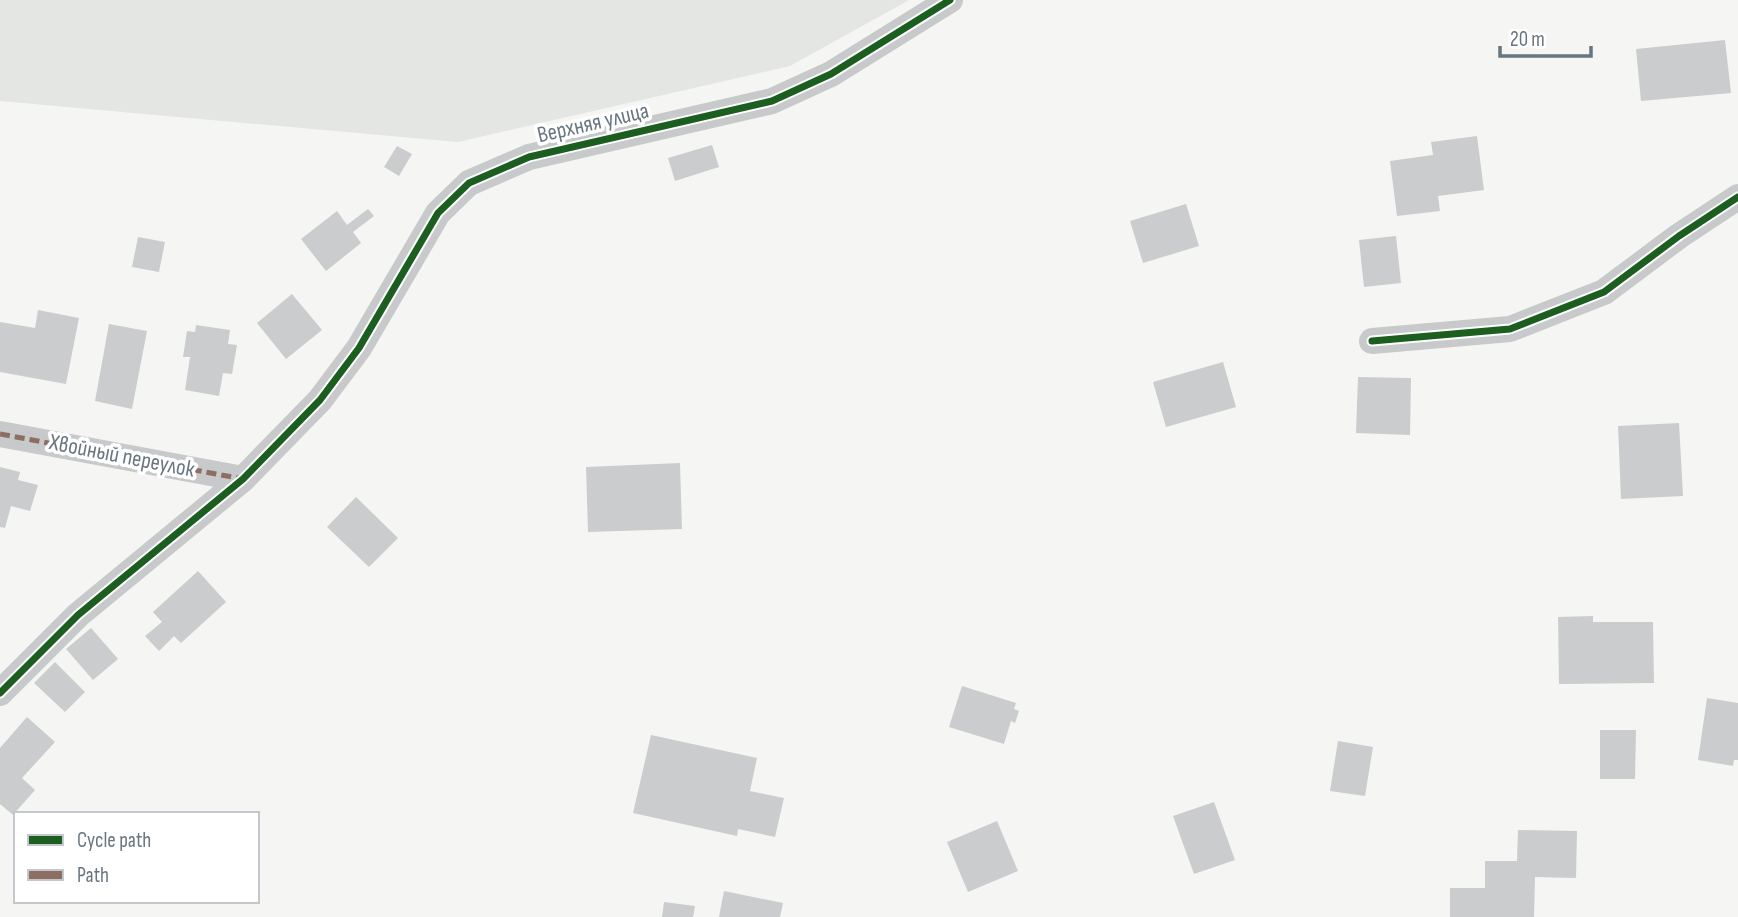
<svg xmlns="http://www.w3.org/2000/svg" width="1738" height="917" font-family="'Sofia Sans Condensed',sans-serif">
  <rect width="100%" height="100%" fill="#f5f5f4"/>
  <polygon fill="#e3e6e2" points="0,0 909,0 790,66 458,142 0,101"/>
  <g fill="#cbcccd">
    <polygon points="1725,40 1731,93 1641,101 1636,49"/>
    <polygon points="1477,136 1484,190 1438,196 1440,211 1397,216 1390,161 1433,155 1431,142"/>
    <polygon points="712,145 719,167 675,181 668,158"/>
    <polygon points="397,146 412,154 399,176 384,167"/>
    <polygon points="1186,204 1199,246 1143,263 1130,221"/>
    <polygon points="368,209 374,216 353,232 361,243 326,271 301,239 337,211 347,225"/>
    <polygon points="1396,236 1401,283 1364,287 1359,240"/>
    <polygon points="138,237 165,242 159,272 132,267"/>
    <polygon points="292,294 322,330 286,359 257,323"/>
    <polygon points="38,310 79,318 66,384 0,372 0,322 35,328"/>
    <polygon points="109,324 147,331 132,409 95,401"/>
    <polygon points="196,325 230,330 228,344 237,345 232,374 223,373 219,396 185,390 190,357 183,357 187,331 195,332"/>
    <polygon points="1223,362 1236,407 1166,427 1153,382"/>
    <polygon points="1358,377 1411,378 1410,435 1356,433"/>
    <polygon points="1679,423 1683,496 1621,499 1618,426"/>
    <polygon points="680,463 682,529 588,532 586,467"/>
    <polygon points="0,467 20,472 18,480 38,485 30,511 11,506 5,528 0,527"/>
    <polygon points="356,497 398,538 369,567 327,527"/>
    <polygon points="198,571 226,602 181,643 174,636 159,651 145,636 162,622 153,612"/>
    <polygon points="1593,616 1593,622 1653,622 1654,683 1559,684 1558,617"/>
    <polygon points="91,628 118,659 93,680 66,649"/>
    <polygon points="55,662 85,692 65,712 34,683"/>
    <polygon points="962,686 1016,703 1014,709 1019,711 1015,723 1011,721 1004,744 949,727"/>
    <polygon points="1707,698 1738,703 1738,760 1734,760 1733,766 1698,760"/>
    <polygon points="27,717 55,742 22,778 35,790 13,815 0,804 0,748"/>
    <polygon points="1600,730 1636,730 1635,779 1600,779"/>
    <polygon points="651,735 757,758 750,791 784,798 775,837 738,829 737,836 633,813"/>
    <polygon points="1338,741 1373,747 1365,796 1330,791"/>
    <polygon points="1214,802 1235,860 1194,874 1173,816"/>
    <polygon points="997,821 1018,871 968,892 947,842"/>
    <polygon points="1518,830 1577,831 1576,878 1535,877 1534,917 1450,917 1450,888 1485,888 1485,861 1517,861"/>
    <polygon points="724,891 783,903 780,917 719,917"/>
    <polygon points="664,902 695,906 693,917 662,917"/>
  </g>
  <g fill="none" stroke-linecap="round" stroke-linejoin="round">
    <g stroke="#c7c9ca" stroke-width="26">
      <polyline points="1372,341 1510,329 1604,292 1679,236 1738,197"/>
      <polyline points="0,434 243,479"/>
      <polyline points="0,693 78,615 243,479 320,400 359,348 438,213 469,183 529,157 772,101 831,74 950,0"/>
    </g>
    <polyline stroke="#8d6e63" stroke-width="5" stroke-dasharray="10 5" stroke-linecap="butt" points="0,434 243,479"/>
    <defs>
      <g id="cycleway">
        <polyline points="1372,341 1510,329 1604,292 1679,236 1738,197"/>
        <polyline points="0,693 78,615 243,479 320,400 359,348 438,213 469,183 529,157 772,101 831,74 950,0"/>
      </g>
    </defs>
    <use href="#cycleway" stroke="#fff" stroke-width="11"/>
    <use href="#cycleway" stroke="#1b5e20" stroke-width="7"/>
  </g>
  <g text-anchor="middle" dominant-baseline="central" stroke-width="7" stroke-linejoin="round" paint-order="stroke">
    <g font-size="23" fill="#687680" stroke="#fff">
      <text transform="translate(593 123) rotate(-13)">Верхняя улица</text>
      <text transform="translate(122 456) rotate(11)">Хвойный переулок</text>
    </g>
  </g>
  <rect x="14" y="812" width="245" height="91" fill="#ffffff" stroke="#c3c8cc" stroke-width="2"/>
  <rect x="28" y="835" width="35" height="10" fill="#1b5e20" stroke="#c3c8cc" stroke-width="2"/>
  <text x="77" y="847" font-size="21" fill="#687680">Cycle path</text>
  <rect x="28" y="870" width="35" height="10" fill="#8d6e63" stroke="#c3c8cc" stroke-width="2"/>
  <text x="77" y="882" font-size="21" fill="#687680">Path</text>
  <path d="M1500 46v10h91v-10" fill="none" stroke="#687680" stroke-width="3.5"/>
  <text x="1510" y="46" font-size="21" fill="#687680" stroke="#ffffff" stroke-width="5" paint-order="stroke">20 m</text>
</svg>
